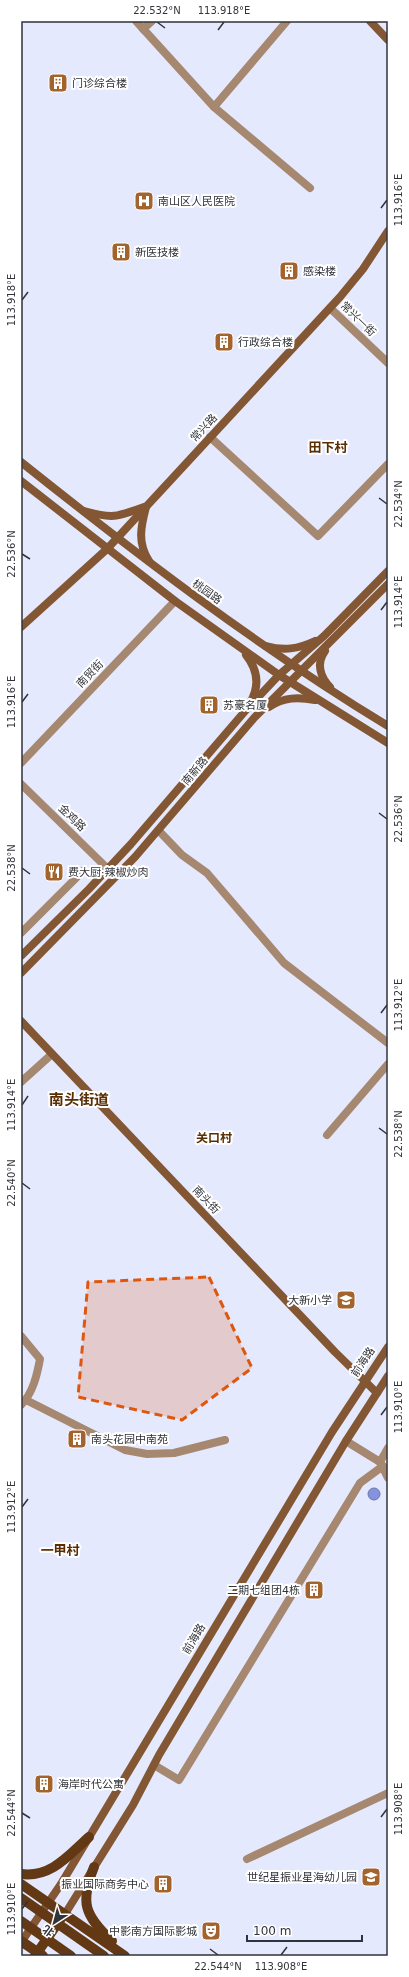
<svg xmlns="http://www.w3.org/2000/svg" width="409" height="1977" font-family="'DejaVu Sans','Noto Sans SC',sans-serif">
  <rect width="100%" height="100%" fill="#e4e9fd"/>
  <circle fill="#8393df" stroke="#6a76ae" cx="374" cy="1494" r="6"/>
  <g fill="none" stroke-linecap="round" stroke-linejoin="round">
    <g stroke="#a68770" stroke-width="8">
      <polyline points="136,21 214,107 310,188"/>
      <polyline points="143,29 152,21"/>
      <polyline points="214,107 287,21"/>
      <polyline points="330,308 388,363"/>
      <polyline points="210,437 318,536 388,464"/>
      <polyline points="21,763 175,601"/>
      <polyline points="21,784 108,869"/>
      <polyline points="159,831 182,855 207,873 284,963 388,1043"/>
      <polyline points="21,933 83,871"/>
      <polyline points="21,1082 52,1054"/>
      <polyline points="327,1135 388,1064"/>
      <path d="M21,1336L40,1359C37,1375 33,1393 21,1405"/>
      <polyline points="26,1400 125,1450 147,1454 174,1453 225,1440"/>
      <polyline points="346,1441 380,1462 388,1478"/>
      <polyline points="380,1462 388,1448"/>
      <polyline points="154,1765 179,1780 360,1483 383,1466"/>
      <polyline points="247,1859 388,1793"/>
    </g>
    <g stroke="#845734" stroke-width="8">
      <polyline points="370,21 388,40"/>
      <path d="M21,462C140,557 258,647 388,726"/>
      <polyline points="21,481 175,601 279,675 388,743"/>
      <path d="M146,507C141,526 137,543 149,561"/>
      <path d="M84,511C112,519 117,517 144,507"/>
      <polyline points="21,627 107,549 340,297 363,269 388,231"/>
      <path d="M266,646C284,651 298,649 315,641"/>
      <path d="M325,651C316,663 320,677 330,687"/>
      <path d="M246,655C258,670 260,686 250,703"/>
      <path d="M269,707C284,697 298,697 315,700"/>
      <polyline points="21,956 89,889 131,844 246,710 279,675 324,636 388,571"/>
      <polyline points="21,973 135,857 254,718 388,584"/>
      <polyline points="21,1021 335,1352 377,1393"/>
      <polyline points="65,1914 133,1805 159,1755 346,1441 388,1376"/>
      <polyline points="22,1941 61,1884 332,1432 388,1347"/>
    </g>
    <g stroke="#633915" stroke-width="10">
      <path d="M94,1867C80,1902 84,1915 112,1941"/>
      <path d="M21,1874C51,1878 69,1855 89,1837"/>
      <polyline points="21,1884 125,1956"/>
      <polyline points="21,1941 43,1956"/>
      <polyline points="35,1956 62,1917"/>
    </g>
    <g stroke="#633915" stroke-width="10">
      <polyline points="21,1898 104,1956"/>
      <polyline points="21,1921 71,1956"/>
    </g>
  </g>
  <path fill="#df570e" fill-opacity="0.2" stroke="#df570e" stroke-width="3" stroke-dasharray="8 5" stroke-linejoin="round" d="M209,1277L252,1368L182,1420L78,1397L88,1282Z"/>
  <path fill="none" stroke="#31333a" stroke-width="1.5" d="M157,22L165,28M218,30L224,22M381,208L387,200M22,300L28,292M379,498L387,504M22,554L30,559M381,610L387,602M22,702L28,694M379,813L387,819M22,868L30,874M381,1013L387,1005M22,1105L28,1096M379,1128L387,1134M22,1183L30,1189M381,1415L387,1407M22,1507L28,1499M22,1813L30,1818M381,1817L387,1809M22,1909L28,1901M210,1949L218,1955M281,1955L287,1947"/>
  <defs>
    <symbol id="building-square" viewBox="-11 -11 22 22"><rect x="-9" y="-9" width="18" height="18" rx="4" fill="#a3632d" stroke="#fff"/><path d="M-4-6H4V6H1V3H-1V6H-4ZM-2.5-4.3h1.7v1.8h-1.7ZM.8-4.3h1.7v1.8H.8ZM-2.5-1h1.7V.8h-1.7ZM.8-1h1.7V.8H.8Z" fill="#fff"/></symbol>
    <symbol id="hospital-square" viewBox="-11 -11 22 22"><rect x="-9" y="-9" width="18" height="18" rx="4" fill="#a3632d" stroke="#fff"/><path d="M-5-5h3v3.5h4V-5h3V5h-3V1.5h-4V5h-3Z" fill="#fff"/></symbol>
    <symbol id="restaurant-square" viewBox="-11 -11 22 22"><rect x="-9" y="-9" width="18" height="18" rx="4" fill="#a3632d" stroke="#fff"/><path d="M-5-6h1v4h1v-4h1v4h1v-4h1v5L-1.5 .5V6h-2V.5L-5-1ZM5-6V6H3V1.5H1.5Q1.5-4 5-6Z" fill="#fff"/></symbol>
    <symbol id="school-square" viewBox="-11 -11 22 22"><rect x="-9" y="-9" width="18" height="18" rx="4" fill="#a3632d" stroke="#fff"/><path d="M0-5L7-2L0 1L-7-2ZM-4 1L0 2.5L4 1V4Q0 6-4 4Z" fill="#fff"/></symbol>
    <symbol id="theatre-square" viewBox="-11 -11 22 22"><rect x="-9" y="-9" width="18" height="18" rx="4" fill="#a3632d" stroke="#fff"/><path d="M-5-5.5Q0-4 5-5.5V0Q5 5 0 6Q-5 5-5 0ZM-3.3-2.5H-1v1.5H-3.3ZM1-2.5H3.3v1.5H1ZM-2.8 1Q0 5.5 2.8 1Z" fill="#fff"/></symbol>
  </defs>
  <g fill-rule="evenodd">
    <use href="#building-square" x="47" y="72" width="22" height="22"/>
    <use href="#hospital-square" x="133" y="190" width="22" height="22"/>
    <use href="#building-square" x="110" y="241" width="22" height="22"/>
    <use href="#building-square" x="278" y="260" width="22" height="22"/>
    <use href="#building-square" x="213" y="331" width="22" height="22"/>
    <use href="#building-square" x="198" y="694" width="22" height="22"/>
    <use href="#restaurant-square" x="43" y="861" width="22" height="22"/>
    <use href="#school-square" x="335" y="1289" width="22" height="22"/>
    <use href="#building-square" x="66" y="1428" width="22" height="22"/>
    <use href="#building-square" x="303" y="1579" width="22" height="22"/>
    <use href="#building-square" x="33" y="1773" width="22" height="22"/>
    <use href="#school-square" x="360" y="1866" width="22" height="22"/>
    <use href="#building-square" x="152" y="1873" width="22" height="22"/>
    <use href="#theatre-square" x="200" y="1920" width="22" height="22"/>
  </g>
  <g text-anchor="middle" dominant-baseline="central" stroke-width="4" stroke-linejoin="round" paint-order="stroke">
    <g font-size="11" fill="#31333a" stroke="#fff" text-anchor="start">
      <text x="72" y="83">门诊综合楼</text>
      <text x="158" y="201">南山区人民医院</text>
      <text x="135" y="252">新医技楼</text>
      <text x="303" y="271">感染楼</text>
      <text x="238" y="342">行政综合楼</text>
      <text x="223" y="705">苏豪名厦</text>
      <text x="68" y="872">费大厨·辣椒炒肉</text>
      <text x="332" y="1300" text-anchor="end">大新小学</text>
      <text x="91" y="1439">南头花园中南苑</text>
      <text x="300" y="1590" text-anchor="end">二期七组团4栋</text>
      <text x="58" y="1784">海岸时代公寓</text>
      <text x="357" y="1877" text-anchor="end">世纪星振业星海幼儿园</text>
      <text x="149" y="1884" text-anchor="end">振业国际商务中心</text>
      <text x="197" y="1931" text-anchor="end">中影南方国际影城</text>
    </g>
    <g font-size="11" fill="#31333a" stroke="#fff">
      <text transform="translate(358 319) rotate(44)">常兴一街</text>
      <text transform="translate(204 428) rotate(-47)">常兴路</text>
      <text transform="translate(207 592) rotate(36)">桃园路</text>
      <text transform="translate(90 674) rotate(-46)">南贸街</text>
      <text transform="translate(195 771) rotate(-50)">南新路</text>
      <text transform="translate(72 818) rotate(44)">金鸡路</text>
      <text transform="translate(206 1200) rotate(46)">南头街</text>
      <text transform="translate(363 1362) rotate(-56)">前海路</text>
      <text transform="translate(194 1639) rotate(-59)">前海路</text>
    </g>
    <g font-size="12" font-weight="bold" fill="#592e05" stroke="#fff">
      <text x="214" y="1138">关口村</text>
    </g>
    <g font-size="13" font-weight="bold" fill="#592e05" stroke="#fff">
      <text x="328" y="447">田下村</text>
      <text x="60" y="1550">一甲村</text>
    </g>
    <g font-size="15" font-weight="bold" fill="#592e05" stroke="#fff">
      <text x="79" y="1100">南头街道</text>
    </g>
  </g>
  <rect width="409" height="1977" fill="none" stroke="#ffffff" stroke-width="44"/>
  <g transform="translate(54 1923) rotate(216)" stroke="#ffffff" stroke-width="3" paint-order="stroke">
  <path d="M0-3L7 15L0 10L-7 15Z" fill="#31333a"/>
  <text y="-6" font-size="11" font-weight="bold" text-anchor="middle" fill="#31333a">北</text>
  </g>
  <path d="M247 1935v6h115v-6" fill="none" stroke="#31333a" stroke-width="2"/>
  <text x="253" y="1935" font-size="12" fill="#31333a" stroke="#ffffff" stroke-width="3" paint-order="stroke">100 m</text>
  <rect x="22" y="22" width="365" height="1933" fill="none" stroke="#31333a" stroke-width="1.5"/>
  <g font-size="10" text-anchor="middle" fill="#31333a">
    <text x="157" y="14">22.532°N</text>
    <text x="224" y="14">113.918°E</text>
    <text transform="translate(398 200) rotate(-90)" y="4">113.916°E</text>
    <text transform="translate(11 300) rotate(-90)" y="4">113.918°E</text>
    <text transform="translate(398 504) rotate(-90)" y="4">22.534°N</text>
    <text transform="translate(11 554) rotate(-90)" y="4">22.536°N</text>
    <text transform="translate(398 602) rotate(-90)" y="4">113.914°E</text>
    <text transform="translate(11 702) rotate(-90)" y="4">113.916°E</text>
    <text transform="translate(398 819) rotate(-90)" y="4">22.536°N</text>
    <text transform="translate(11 868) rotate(-90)" y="4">22.538°N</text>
    <text transform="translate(398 1005) rotate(-90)" y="4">113.912°E</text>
    <text transform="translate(11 1105) rotate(-90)" y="4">113.914°E</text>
    <text transform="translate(398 1134) rotate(-90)" y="4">22.538°N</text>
    <text transform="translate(11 1183) rotate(-90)" y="4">22.540°N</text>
    <text transform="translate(398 1407) rotate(-90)" y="4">113.910°E</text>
    <text transform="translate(11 1507) rotate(-90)" y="4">113.912°E</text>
    <text transform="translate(398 1809) rotate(-90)" y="4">113.908°E</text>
    <text transform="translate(11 1813) rotate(-90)" y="4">22.544°N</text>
    <text transform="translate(11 1909) rotate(-90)" y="4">113.910°E</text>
    <text x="218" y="1970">22.544°N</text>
    <text x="281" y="1970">113.908°E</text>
  </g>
</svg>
